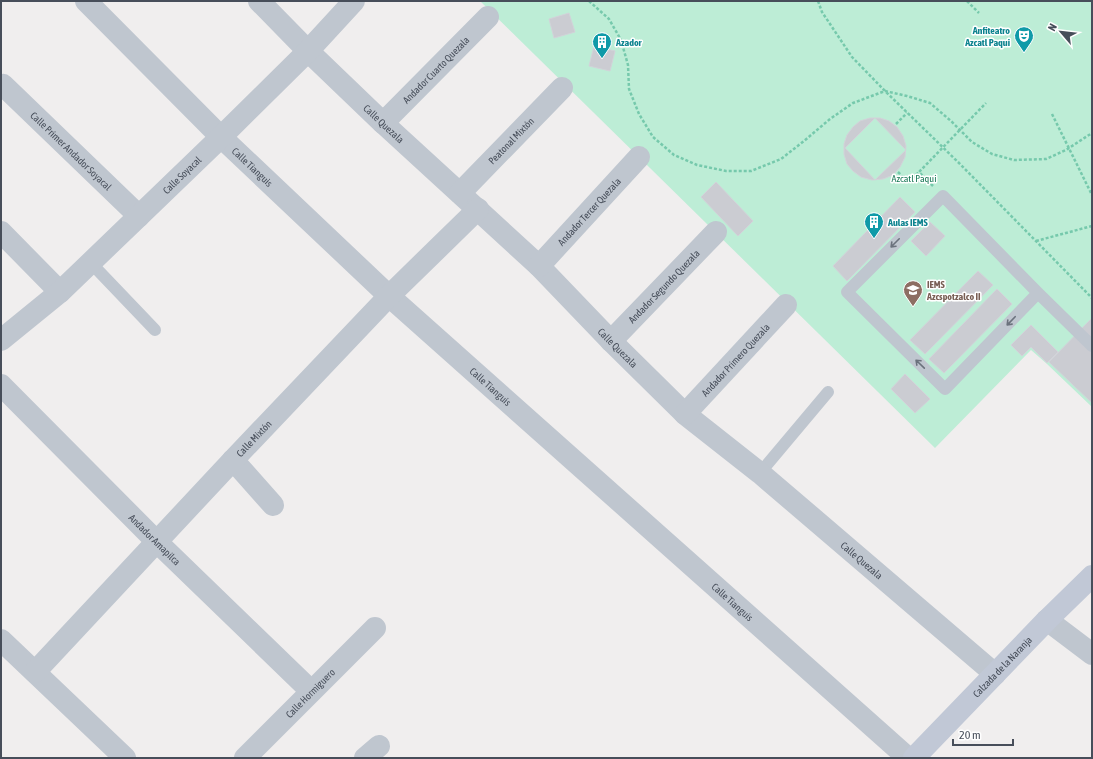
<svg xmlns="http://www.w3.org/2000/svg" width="1093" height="759" font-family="'Asap Condensed',sans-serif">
  <rect width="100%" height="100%" fill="#f0eeee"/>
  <polygon fill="#bdedd6" points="480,1 1092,1 1092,407 1047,364 1031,350 935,448"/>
  <g fill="#cbccd2" stroke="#d2d3d9" fill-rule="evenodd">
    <polygon points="569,13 575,32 554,38 549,19"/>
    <polygon points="594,46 615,51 610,71 589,66"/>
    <path d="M870,118H880L889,121L897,127L903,136L906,146L905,157L900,167L893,175L883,179L872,180L861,177L853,171L847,164L844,154V144L847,135L853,127L860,121ZM875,118L906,150L875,180L845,148Z"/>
    <polygon points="716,182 753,221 738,236 701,197"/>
    <polygon points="900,197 915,212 847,281 833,266"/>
    <polygon points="930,222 945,236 926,256 911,241"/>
    <polygon points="978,271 993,285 925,354 910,340"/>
    <polygon points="997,289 1012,304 944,373 929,359"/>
    <polygon points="1092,318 1092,403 1049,362"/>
    <polygon points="1031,325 1058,352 1047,363 1031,347 1022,356 1011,345"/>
    <polygon points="905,374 930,399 915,413 891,389"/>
  </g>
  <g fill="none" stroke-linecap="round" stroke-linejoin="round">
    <g stroke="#76c9ac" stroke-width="2.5" stroke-dasharray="3 2" stroke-linecap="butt">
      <polyline points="589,1 609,19 621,40 628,65 629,89 639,114 653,137 674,155 697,165 726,171 751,171 781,159 804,141 830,119 853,103 885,91 907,96 930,103 951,121 972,142 992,154 1014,160 1046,159 1066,150 1092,133"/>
      <polyline points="818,1 822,12 852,57 885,91 959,163 1092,298"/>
      <polyline points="967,1 979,13"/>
      <polyline points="1052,114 1092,195"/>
      <polyline points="896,124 907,113"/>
      <polyline points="898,172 908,182 919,172"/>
      <polyline points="933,186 919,172 986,103"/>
      <polyline points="1036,241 1092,226"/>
    </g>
    <g stroke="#bfc6cf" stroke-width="12">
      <polyline points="91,263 155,330"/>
      <polyline points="1038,293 945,389 847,292 943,196 1038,293 1092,346"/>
      <polyline points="760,473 828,392"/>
    </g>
    <g stroke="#bfc6cf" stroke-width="22">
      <path id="s1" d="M86,1L221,137L389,296L908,758"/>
      <path id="s2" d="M259,1L308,51L383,123L539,266L611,341L685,414L760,473L995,674"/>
      <path id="s3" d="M1,86L3,85L139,216"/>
      <path id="s4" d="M383,123L488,17"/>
      <path id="s5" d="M460,193L562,88"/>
      <polyline points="1,232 60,292"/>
      <path id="s6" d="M539,266L639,157"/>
      <path id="s7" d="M1,340L60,292L139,216L221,137L308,51L354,1"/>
      <path id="s8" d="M611,341L716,232"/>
      <path id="s9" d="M1,385L157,542L311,691"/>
      <path id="s10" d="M685,414L786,305"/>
      <polyline points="233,460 273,505"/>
      <polyline points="1047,620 1092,654"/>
      <polyline points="1,640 125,758"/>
      <path id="s11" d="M35,672L233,460L389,296L478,209"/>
      <path id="s12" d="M245,758L375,628"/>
      <polyline points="365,758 379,746"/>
    </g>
    <path stroke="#c1c8d6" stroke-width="22" id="s13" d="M914,758L1047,620L1092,576"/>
  </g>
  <defs><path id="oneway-shaft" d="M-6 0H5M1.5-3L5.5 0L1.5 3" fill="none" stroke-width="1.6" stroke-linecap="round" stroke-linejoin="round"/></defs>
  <g stroke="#6b727d">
    <use href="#oneway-shaft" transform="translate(895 243) rotate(135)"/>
    <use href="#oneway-shaft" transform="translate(1011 321) rotate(134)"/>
    <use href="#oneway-shaft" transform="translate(920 364) rotate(-136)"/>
  </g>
  <defs>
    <symbol id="theatre-pin" viewBox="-11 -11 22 30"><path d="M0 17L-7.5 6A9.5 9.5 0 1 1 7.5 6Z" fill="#0f9aa8" stroke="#fff"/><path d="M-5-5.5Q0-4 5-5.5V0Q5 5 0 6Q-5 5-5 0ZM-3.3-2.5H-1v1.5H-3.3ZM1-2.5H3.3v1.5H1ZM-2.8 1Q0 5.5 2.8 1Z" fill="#fff"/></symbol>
    <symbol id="building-pin" viewBox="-11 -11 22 30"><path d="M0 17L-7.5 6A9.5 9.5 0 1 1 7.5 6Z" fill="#0f9aa8" stroke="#fff"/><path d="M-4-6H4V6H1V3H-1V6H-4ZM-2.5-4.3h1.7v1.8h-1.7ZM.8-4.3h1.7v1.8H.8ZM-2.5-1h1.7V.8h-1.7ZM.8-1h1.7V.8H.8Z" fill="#fff"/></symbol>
    <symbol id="school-pin" viewBox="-11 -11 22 30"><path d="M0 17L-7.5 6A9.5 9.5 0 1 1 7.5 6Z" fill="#8d6e63" stroke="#fff"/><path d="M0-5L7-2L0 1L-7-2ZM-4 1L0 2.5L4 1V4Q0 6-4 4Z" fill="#fff"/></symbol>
  </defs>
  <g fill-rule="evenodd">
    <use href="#theatre-pin" x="1013" y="25" width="22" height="30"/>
    <use href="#building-pin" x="591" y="31" width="22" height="30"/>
    <use href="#building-pin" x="863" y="211" width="22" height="30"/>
    <use href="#school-pin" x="902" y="279" width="22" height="30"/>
  </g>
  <g text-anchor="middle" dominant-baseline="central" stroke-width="3" stroke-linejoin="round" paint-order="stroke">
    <g font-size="10" font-weight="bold" fill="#0d838f" stroke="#fff" text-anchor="start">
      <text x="1010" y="30" text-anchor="end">Anfiteatro<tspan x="1010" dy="12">Azcatl Paqui</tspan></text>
      <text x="616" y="42">Azador</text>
      <text x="888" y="222">Aulas IEMS</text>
    </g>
    <g font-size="10" fill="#474e5a" stroke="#fff">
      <text stroke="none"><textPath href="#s4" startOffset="75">Andador Cuarto Quezala</textPath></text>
      <text stroke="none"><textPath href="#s2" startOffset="175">Calle Quezala</textPath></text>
      <text stroke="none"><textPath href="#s5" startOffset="73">Peatonal Mixtón</textPath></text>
      <text stroke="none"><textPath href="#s3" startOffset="97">Calle Primer Andador Soyacal</textPath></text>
      <text stroke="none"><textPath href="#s1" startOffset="235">Calle Tianguis</textPath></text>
      <text stroke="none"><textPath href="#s7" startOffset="245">Calle Soyacal</textPath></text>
      <text stroke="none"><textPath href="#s6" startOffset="74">Andador Tercer Quezala</textPath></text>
      <text stroke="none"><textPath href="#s8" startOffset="76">Andador Segundo Quezala</textPath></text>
      <text stroke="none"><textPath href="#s2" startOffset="499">Calle Quezala</textPath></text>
      <text stroke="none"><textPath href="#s10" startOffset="74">Andador Primero Quezala</textPath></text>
      <text stroke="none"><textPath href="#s1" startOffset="559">Calle Tianguis</textPath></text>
      <text stroke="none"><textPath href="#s11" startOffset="320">Calle Mixtón</textPath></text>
      <text stroke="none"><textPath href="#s9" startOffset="218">Andador Amapilca</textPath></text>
      <text stroke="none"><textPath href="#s2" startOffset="823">Calle Quezala</textPath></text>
      <text stroke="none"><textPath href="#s1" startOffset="883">Calle Tianguis</textPath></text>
      <text stroke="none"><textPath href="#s13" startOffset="127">Calzada de la Naranja</textPath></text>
      <text stroke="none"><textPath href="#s12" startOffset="92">Calle Hormiguero</textPath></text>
    </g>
    <g font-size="10" fill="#1a7957" stroke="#fff">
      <text x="914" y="178">Azcatl Paqui</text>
    </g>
    <g font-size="10" font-weight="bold" fill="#785e54" stroke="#fff" text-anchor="start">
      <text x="927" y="284">IEMS<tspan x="927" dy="12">Azcspotzalco II</tspan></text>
    </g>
  </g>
  <rect width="1093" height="759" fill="none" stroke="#474e5a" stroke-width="4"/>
  <g transform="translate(1061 32) rotate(298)" stroke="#ffffff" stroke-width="3" paint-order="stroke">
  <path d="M0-3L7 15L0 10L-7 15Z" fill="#474e5a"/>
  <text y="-6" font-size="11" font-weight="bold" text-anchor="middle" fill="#474e5a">N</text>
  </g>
  <path d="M953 739v6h60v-6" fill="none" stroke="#474e5a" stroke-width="2"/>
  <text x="959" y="739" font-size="12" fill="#474e5a" stroke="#ffffff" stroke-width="3" paint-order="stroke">20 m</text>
</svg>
